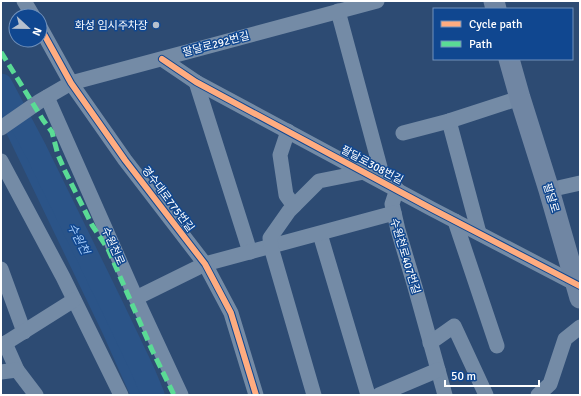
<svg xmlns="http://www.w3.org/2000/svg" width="581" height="396" font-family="Signika,'Noto Sans KR',sans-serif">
  <rect width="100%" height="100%" fill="#2d4b73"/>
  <polygon fill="#2b5488" points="1,91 47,183 151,395 130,395 103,334 1,122"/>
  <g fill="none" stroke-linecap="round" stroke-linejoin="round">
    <polyline stroke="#2b5488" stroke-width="23" points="1,85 36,151 112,306 143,371 153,395"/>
    <g stroke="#748ba6" stroke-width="15">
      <polyline points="24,1 33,16"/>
      <polyline points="338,11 384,182"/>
      <polyline points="40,27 71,83 125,160 205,264 231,313 256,395"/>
      <polyline points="162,59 196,82 432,209 580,286"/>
      <polyline points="196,82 250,252"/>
      <polyline points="47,97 136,298 181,395"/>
      <polyline points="449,121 479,233"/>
      <polyline points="1,128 40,101 71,83 377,1"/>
      <polyline points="288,131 280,155 286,195 294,206"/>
      <polyline points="403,133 449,121 520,98"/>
      <polyline points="1,161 63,277 121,395"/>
      <polyline points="397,189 392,204 398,230 415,287 445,395"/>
      <polyline points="549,190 580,183"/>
      <polyline points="455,221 497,346"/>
      <polyline points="320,234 368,395"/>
      <polyline points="1,269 24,332"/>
      <polyline points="136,298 205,264 394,213"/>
      <polyline points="5,343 17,370 36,395"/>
      <polyline points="430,343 454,326 486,395"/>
      <polyline points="1,346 74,300"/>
      <polyline points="1,372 17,370"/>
      <polyline points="314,395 271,247 270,238 289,211 319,181 364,172"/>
      <polyline points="379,395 438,370"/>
      <polyline points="538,395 550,384 565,339 580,327"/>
    </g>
    <g stroke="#7086a3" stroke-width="21">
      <polyline points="494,1 496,9"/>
      <polyline points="509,59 520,98 549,190 580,298"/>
    </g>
    <polyline stroke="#5adb95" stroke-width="5" stroke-dasharray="10 5" stroke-linecap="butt" points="1,52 43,120 52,132 58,155 65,171 92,225 108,249 152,350 174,395"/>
    <defs>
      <g id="cycleway">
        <polyline points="40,27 71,83 125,160 205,264 231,313 256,395"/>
        <polyline points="162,59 196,82 432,209 580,286"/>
      </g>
    </defs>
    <use href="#cycleway" stroke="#104790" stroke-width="8"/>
    <use href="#cycleway" stroke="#ffac80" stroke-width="6"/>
  </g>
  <circle fill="#b6c0ce" stroke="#104790" stroke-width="1.5" cx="156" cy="25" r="4"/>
  <g text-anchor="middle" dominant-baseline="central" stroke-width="3" stroke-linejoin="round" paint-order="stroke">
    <g font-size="11" fill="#fff" stroke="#104790" text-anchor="end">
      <text x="148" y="25">화성 임시주차장</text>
    </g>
    <g font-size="11" fill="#fff" stroke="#104790">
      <text transform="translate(216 44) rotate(-15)">팔달로292번길</text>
      <text transform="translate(372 165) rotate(28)">팔달로308번길</text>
      <text transform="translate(551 198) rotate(73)">팔달로</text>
      <text transform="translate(168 199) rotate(53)">경수대로775번길</text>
      <text transform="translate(113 246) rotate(66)">수원천로</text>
      <text transform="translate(405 256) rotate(73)">수원천로407번길</text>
    </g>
    <g font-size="12" font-style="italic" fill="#a5ccfa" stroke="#104790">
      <text transform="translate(78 239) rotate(63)">수원천</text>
    </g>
  </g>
  <rect width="581" height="396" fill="none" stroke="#ffffff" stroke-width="4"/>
  <rect x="433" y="8" width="140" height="52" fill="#104790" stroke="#7091bc"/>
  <rect x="441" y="21" width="20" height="6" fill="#ffac80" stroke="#7091bc"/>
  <text x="469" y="28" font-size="12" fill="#ffffff">Cycle path</text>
  <rect x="441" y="41" width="20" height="6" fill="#5adb95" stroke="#7091bc"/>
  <text x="469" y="48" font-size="12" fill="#ffffff">Path</text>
  <g transform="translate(28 28) rotate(112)"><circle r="19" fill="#104790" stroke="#7091bc"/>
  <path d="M0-3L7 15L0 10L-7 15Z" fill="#b6c0ce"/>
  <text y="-6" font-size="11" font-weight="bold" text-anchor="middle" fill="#ffffff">N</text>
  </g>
  <path d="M445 380v6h94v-6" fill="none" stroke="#ffffff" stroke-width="2"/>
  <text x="451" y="380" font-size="12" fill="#ffffff" stroke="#104790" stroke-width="3" paint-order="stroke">50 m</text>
</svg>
